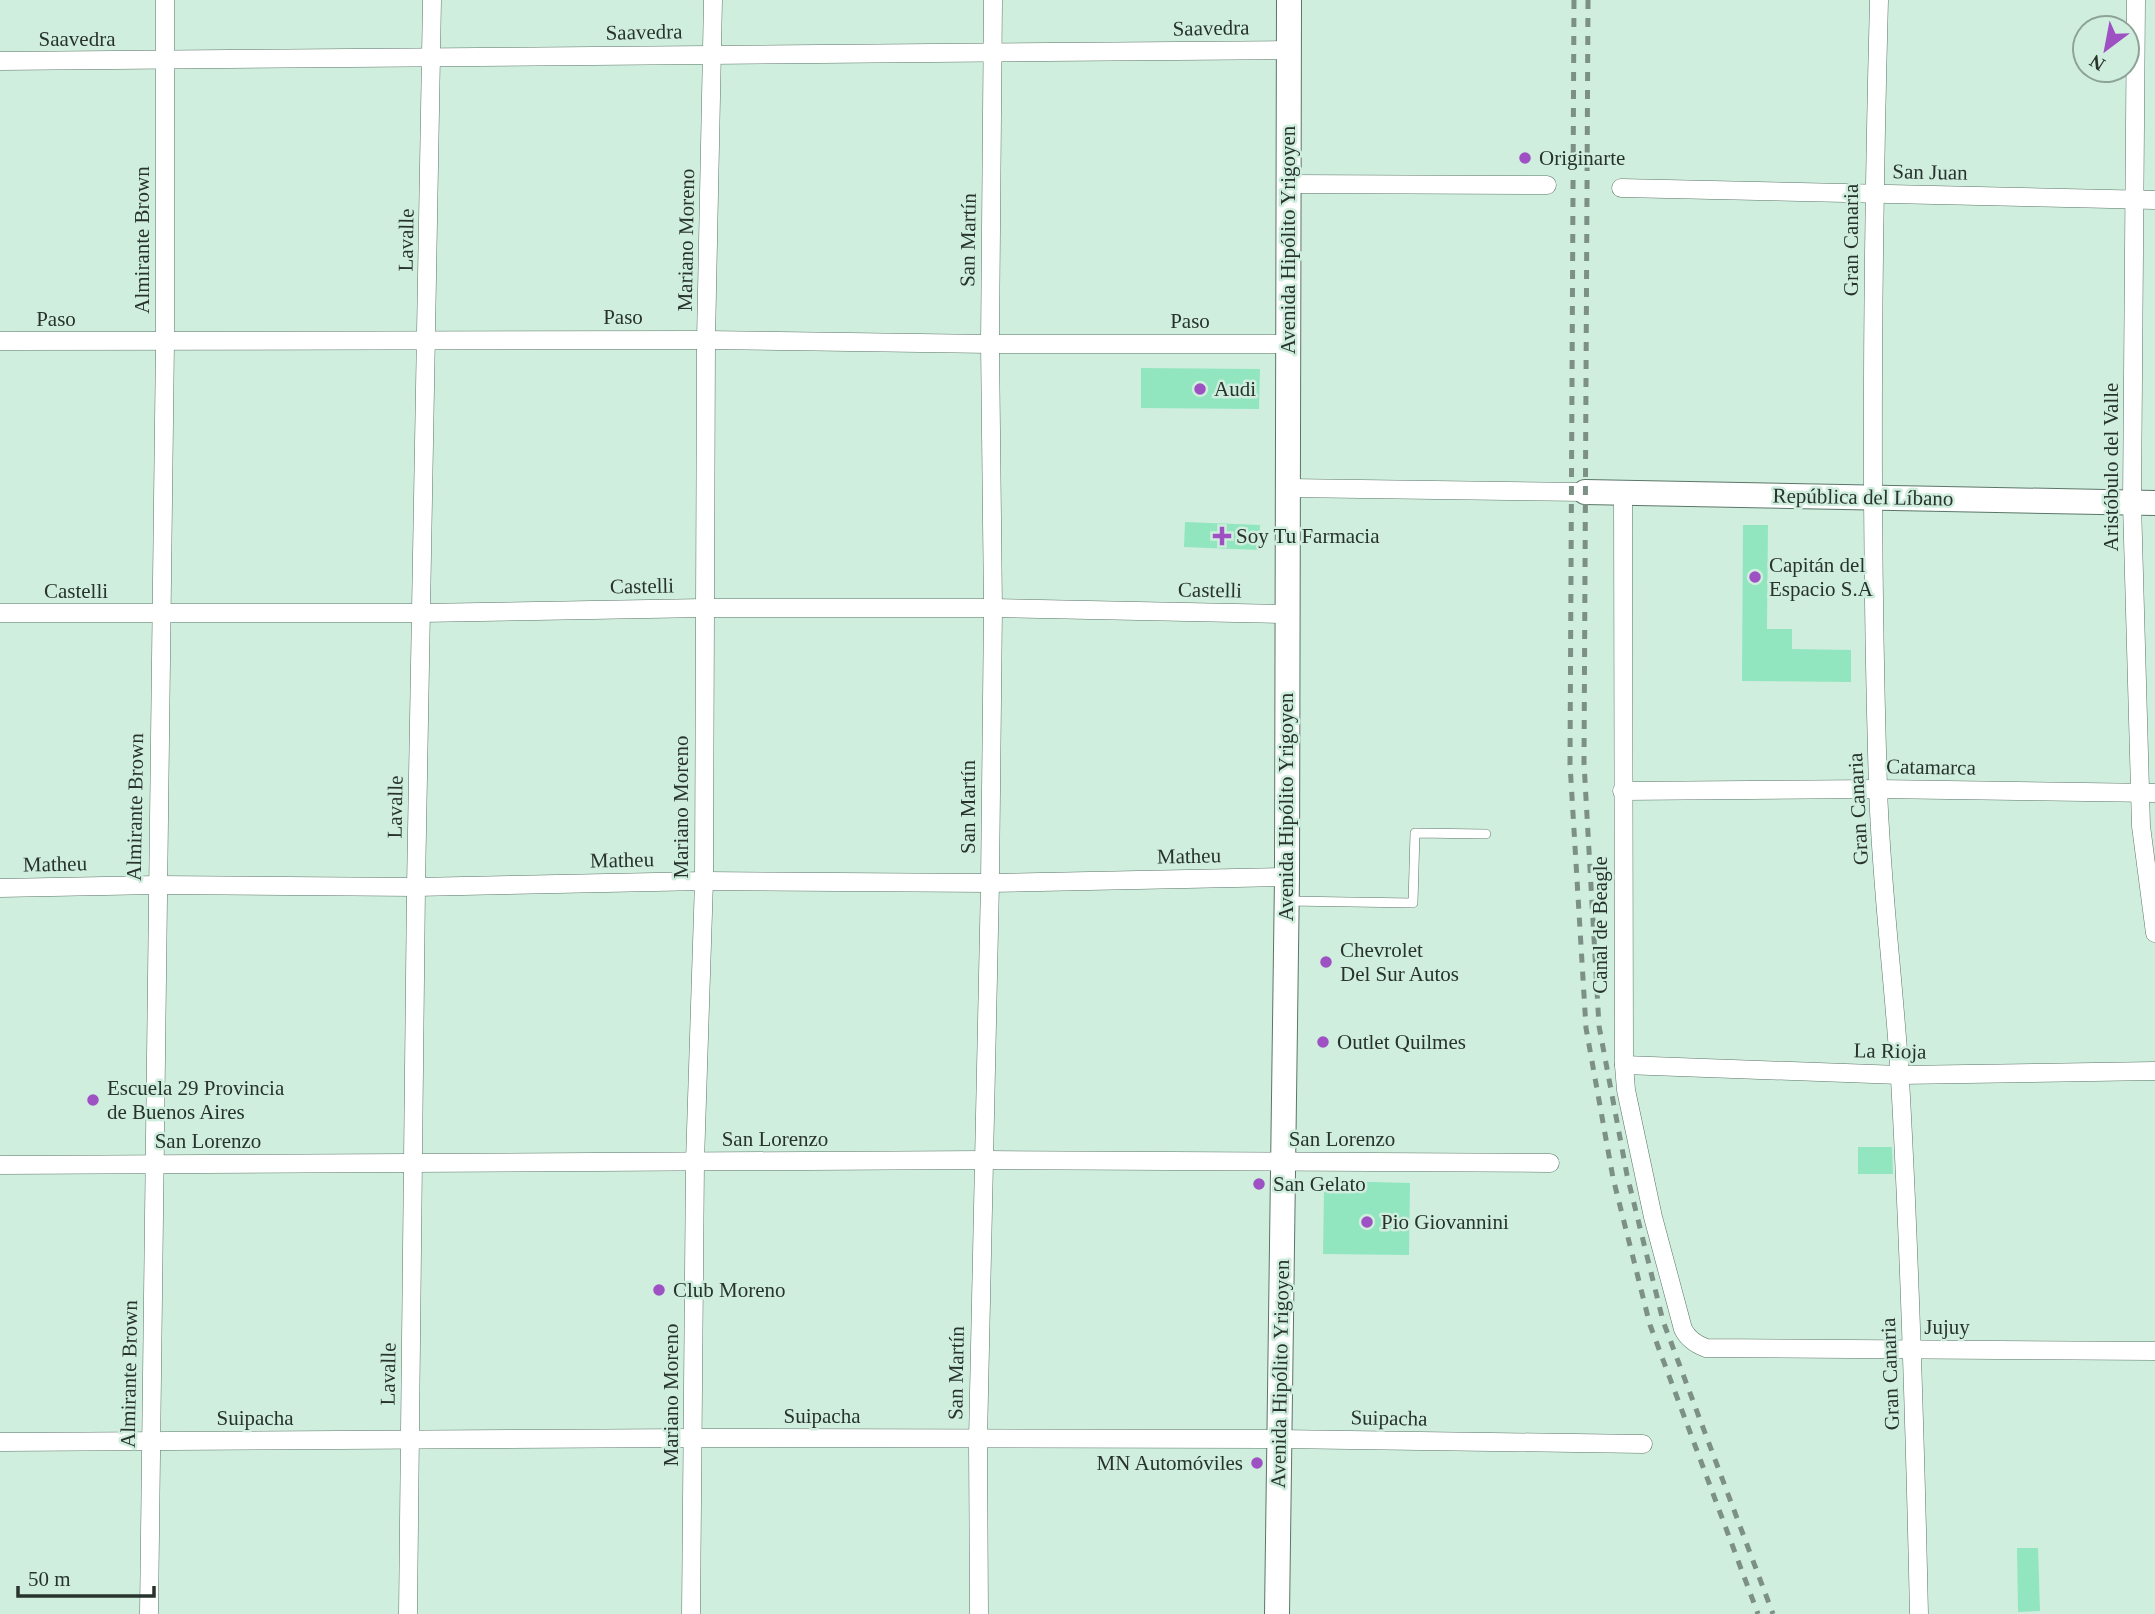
<svg xmlns="http://www.w3.org/2000/svg" width="2155" height="1614" font-family="'Times New Roman',serif">
  <rect width="100%" height="100%" fill="#d0eede"/>
  <g fill="#91e6bf">
    <polygon points="1141,368 1260,369 1259,409 1141,408"/>
    <polygon points="1185,522 1260,525 1259,550 1184,547"/>
    <polygon points="1743,525 1768,525 1767,629 1792,629 1792,649 1851,650 1851,682 1742,681"/>
    <polygon points="1858,1147 1892,1147 1893,1174 1858,1174"/>
    <polygon points="1333,1181 1410,1183 1409,1255 1323,1254 1324,1190"/>
    <polygon points="2017,1548 2038,1548 2040,1611 2018,1612"/>
  </g>
  <g fill="none" stroke-linecap="round" stroke-linejoin="round">
    <defs>
      <polyline id="lane" points="1288,901 1413,903 1415,833 1486,834"/>
      <g id="street">
        <path d="M1879,0C1872,262 1870,525 1878,787C1881,885 1894,982 1900,1079C1910,1257 1915,1435 1919,1614"/>
        <polyline points="2136,0 2132,503 2141,826 2155,933"/>
        <polyline points="0,61 1289,50"/>
        <polyline points="1288,184 1547,185"/>
        <polyline points="1621,188 2155,200"/>
        <polyline points="0,341 706,340 990,344 1287,344"/>
        <polyline points="1288,488 1585,492"/>
        <path d="M1623,491L1624,1065L1626,1090L1653,1217L1683,1329C1688,1339 1695,1344 1706,1348L2155,1351"/>
        <polyline points="0,613 421,613 704,608 993,608 1286,614"/>
        <polyline points="1622,791 1878,789 2155,793"/>
        <polyline points="0,888 157,885 416,887 704,881 990,883 1287,877"/>
        <polyline points="1624,1065 1900,1075 2155,1071"/>
        <polyline points="0,1165 984,1160 1550,1163"/>
        <polyline points="0,1442 694,1438 1279,1439 1643,1444"/>
        <polyline points="149,1614 165,342 165,0"/>
        <polyline points="408,1614 416,887 432,0"/>
        <polyline points="691,1614 695,1162 704,881 706,340 713,0"/>
        <polyline points="979,1614 978,1440 990,883 993,608 990,344 993,0"/>
      </g>
      <g id="secondary">
        <polyline points="1585,492 2155,503"/>
        <polyline points="1277,1614 1287,877 1289,0"/>
      </g>
    </defs>
    <use href="#lane" stroke="#5b7668" stroke-width="10"/>
    <use href="#street" stroke="#5b7668" stroke-width="19"/>
    <use href="#secondary" stroke="#5b7668" stroke-width="26"/>
    <use href="#lane" stroke="#fff" stroke-width="9"/>
    <use href="#street" stroke="#fff" stroke-width="18"/>
    <use href="#secondary" stroke="#fff" stroke-width="24"/>
    <g stroke="#7c9086" stroke-width="5" stroke-dasharray="9 9" stroke-linecap="butt">
      <polyline points="1574,0 1570,764 1586,1028 1613,1178 1650,1325 1758,1614"/>
      <polyline points="1588,0 1584,763 1599,1026 1627,1175 1663,1321 1773,1614"/>
    </g>
  </g>
  <g fill="#9e51c3" stroke="#d0eede" stroke-width="2.5">
    <circle cx="1525" cy="158" r="7"/>
    <circle cx="1200" cy="389" r="7"/>
    <path d="M1218.5 525.5h7v7h7v7h-7v7h-7v-7h-7v-7h7z"/>
    <circle cx="1755" cy="577" r="7"/>
    <circle cx="1326" cy="962" r="7"/>
    <circle cx="1323" cy="1042" r="7"/>
    <circle cx="93" cy="1100" r="7"/>
    <circle cx="1259" cy="1184" r="7"/>
    <circle cx="1367" cy="1222" r="7"/>
    <circle cx="659" cy="1290" r="7"/>
    <circle cx="1257" cy="1463" r="7"/>
  </g>
  <g text-anchor="middle" dominant-baseline="central" stroke-width="5" stroke-linejoin="round" paint-order="stroke">
    <g font-size="21" fill="#28332e" stroke="#d0eede">
      <text transform="translate(1211 28) rotate(-1)">Saavedra</text>
      <text transform="translate(644 32) rotate(-1)">Saavedra</text>
      <text x="77" y="39">Saavedra</text>
      <text transform="translate(1930 172) rotate(1)">San Juan</text>
      <text transform="translate(142 240) rotate(-90)">Almirante Brown</text>
      <text transform="translate(406 240) rotate(-89)">Lavalle</text>
      <text transform="translate(686 240) rotate(-89)">Mariano Moreno</text>
      <text transform="translate(968 240) rotate(-89)">San Martín</text>
      <text transform="translate(1288 240) rotate(-90)">Avenida Hipólito Yrigoyen</text>
      <text transform="translate(1851 240) rotate(-90)">Gran Canaria</text>
      <text x="623" y="317">Paso</text>
      <text x="56" y="319">Paso</text>
      <text x="1190" y="321">Paso</text>
      <text transform="translate(2111 467) rotate(-90)">Aristóbulo del Valle</text>
      <text transform="translate(1863 497) rotate(1)">República del Líbano</text>
      <text transform="translate(642 586) rotate(-1)">Castelli</text>
      <text transform="translate(1210 590) rotate(1)">Castelli</text>
      <text x="76" y="591">Castelli</text>
      <text transform="translate(1931 767) rotate(1)">Catamarca</text>
      <text transform="translate(135 807) rotate(-89)">Almirante Brown</text>
      <text transform="translate(395 807) rotate(-89)">Lavalle</text>
      <text transform="translate(681 807) rotate(-90)">Mariano Moreno</text>
      <text transform="translate(968 807) rotate(-90)">San Martín</text>
      <text transform="translate(1286 807) rotate(-90)">Avenida Hipólito Yrigoyen</text>
      <text transform="translate(1858 809) rotate(-93)">Gran Canaria</text>
      <text transform="translate(1189 856) rotate(-1)">Matheu</text>
      <text transform="translate(622 860) rotate(-1)">Matheu</text>
      <text transform="translate(55 864) rotate(-1)">Matheu</text>
      <text transform="translate(1600 925) rotate(-90)">Canal de Beagle</text>
      <text transform="translate(1890 1051) rotate(1)">La Rioja</text>
      <text x="775" y="1139">San Lorenzo</text>
      <text x="1342" y="1139">San Lorenzo</text>
      <text x="208" y="1141">San Lorenzo</text>
      <text x="1947" y="1327">Jujuy</text>
      <text transform="translate(956 1373) rotate(-89)">San Martín</text>
      <text transform="translate(129 1374) rotate(-89)">Almirante Brown</text>
      <text transform="translate(388 1374) rotate(-89)">Lavalle</text>
      <text transform="translate(1280 1374) rotate(-89)">Avenida Hipólito Yrigoyen</text>
      <text transform="translate(1890 1374) rotate(-92)">Gran Canaria</text>
      <text transform="translate(671 1395) rotate(-90)">Mariano Moreno</text>
      <text x="822" y="1416">Suipacha</text>
      <text x="255" y="1418">Suipacha</text>
      <text transform="translate(1389 1418) rotate(1)">Suipacha</text>
    </g>
    <g font-size="21" fill="#28332e" stroke="#d0eede" text-anchor="start">
      <text x="1539" y="158">Originarte</text>
      <text x="1214" y="389">Audi</text>
      <text x="1236" y="536">Soy Tu Farmacia</text>
      <text x="1769" y="565">Capitán del<tspan x="1769" dy="24">Espacio S.A</tspan></text>
      <text x="1340" y="950">Chevrolet<tspan x="1340" dy="24">Del Sur Autos</tspan></text>
      <text x="1337" y="1042">Outlet Quilmes</text>
      <text x="107" y="1088">Escuela 29 Provincia<tspan x="107" dy="24">de Buenos Aires</tspan></text>
      <text x="1273" y="1184">San Gelato</text>
      <text x="1381" y="1222">Pio Giovannini</text>
      <text x="673" y="1290">Club Moreno</text>
      <text x="1243" y="1463" text-anchor="end">MN Automóviles</text>
    </g>
  </g>
  <g transform="translate(2106 49) rotate(212)"><circle r="33" fill="#d0eede" stroke="#8da398" stroke-width="2"/>
  <path d="M0-5L12 26L0 18L-12 26Z" fill="#9e51c3"/>
  <text y="-10" font-size="19" font-weight="bold" text-anchor="middle" fill="#28332e">N</text>
  </g>
  <path d="M18 1586v10h136v-10" fill="none" stroke="#28332e" stroke-width="3.5"/>
  <text x="28" y="1586" font-size="21" fill="#28332e" stroke="#d0eede" stroke-width="5" paint-order="stroke">50 m</text>
</svg>
